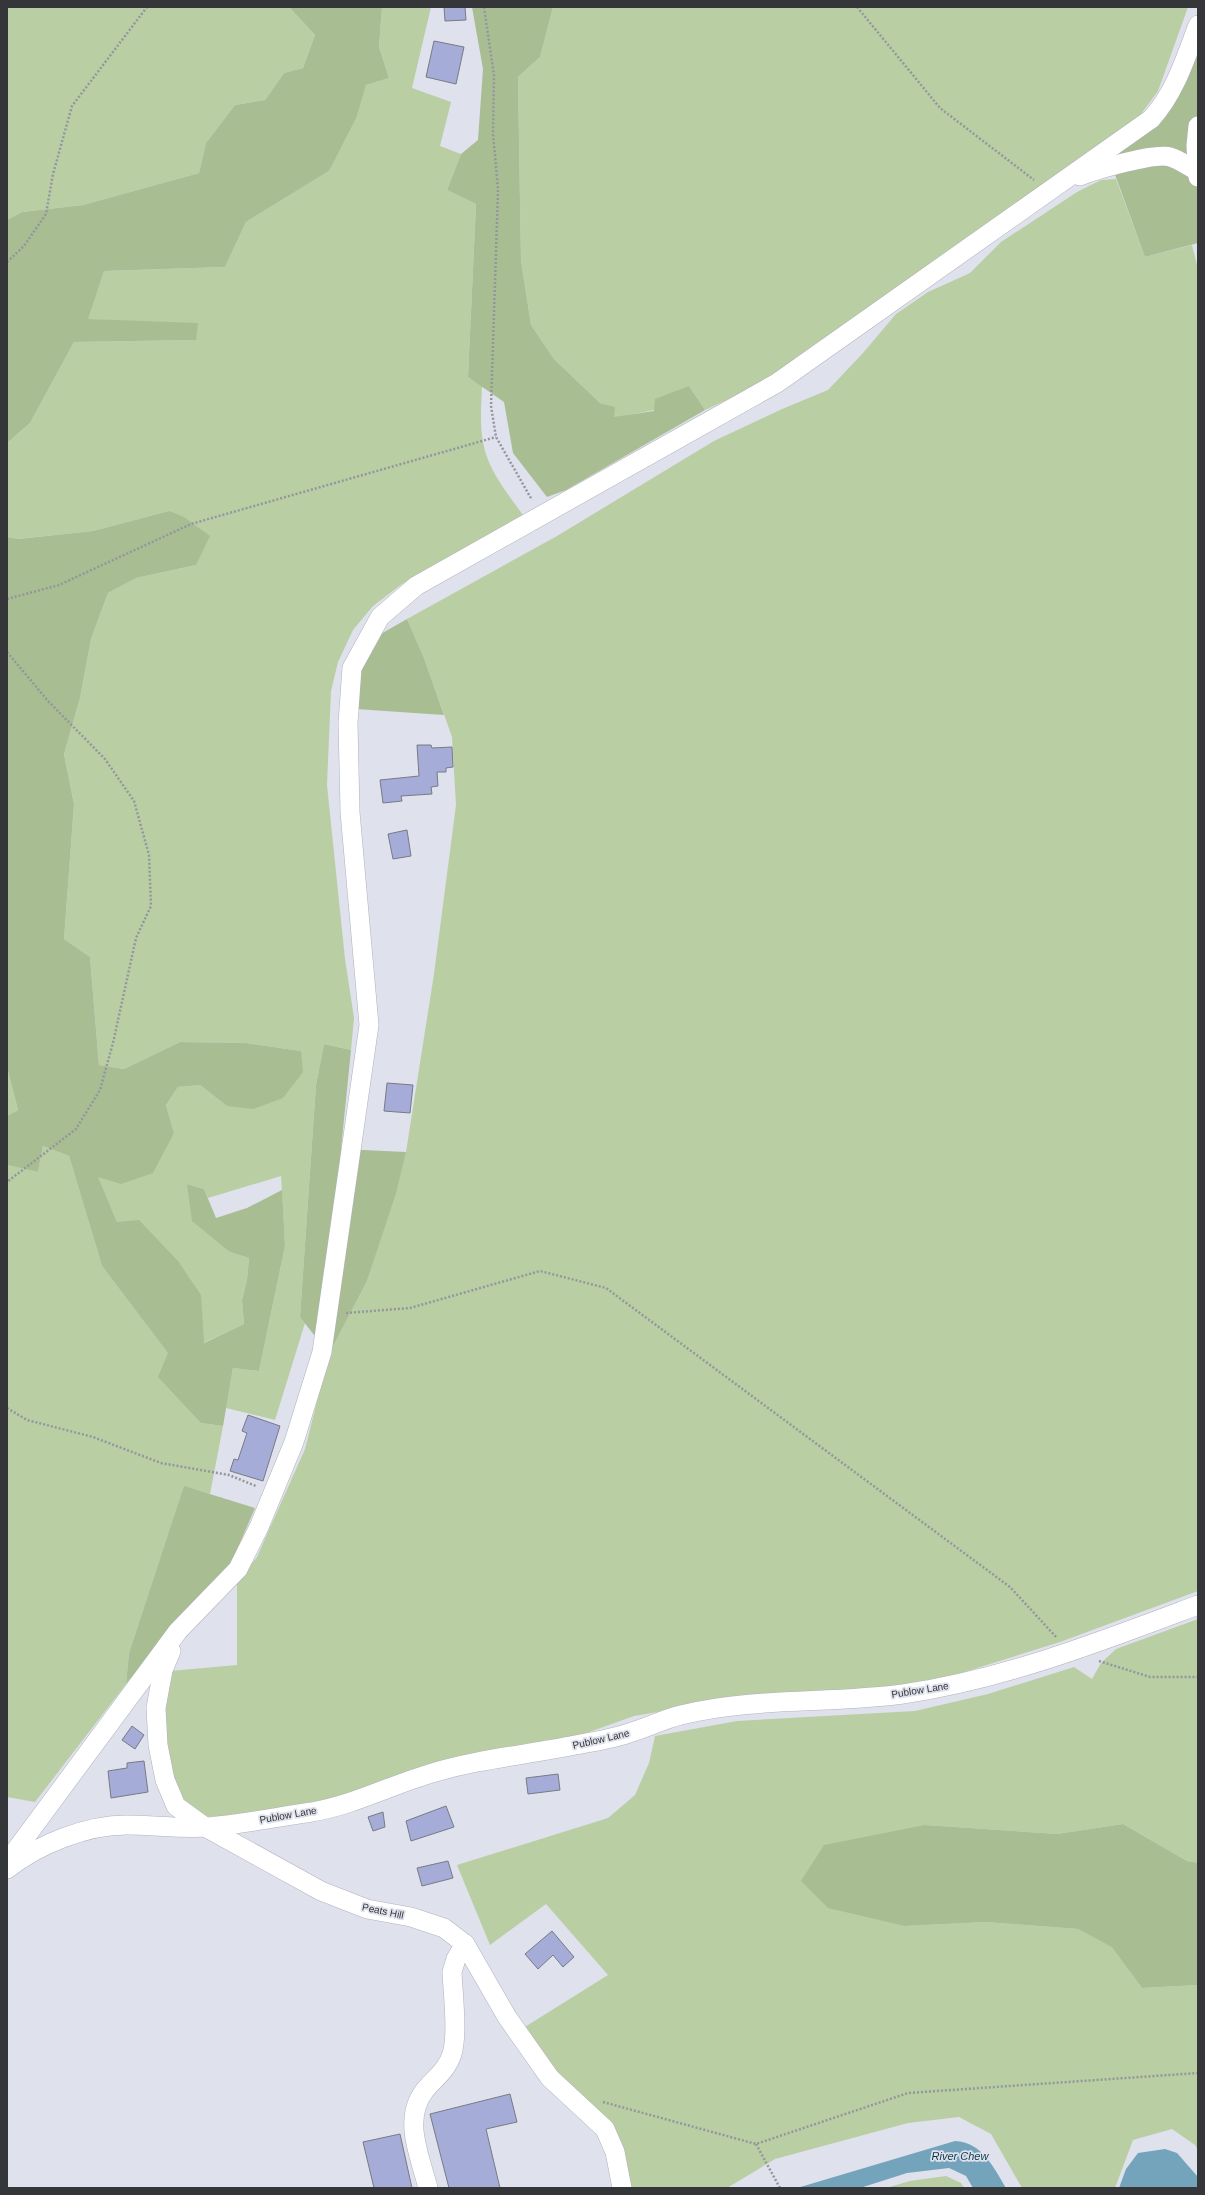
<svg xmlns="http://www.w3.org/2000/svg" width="1205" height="2195" font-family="Helvetica,sans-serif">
  <rect width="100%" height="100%" fill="#dfe1ec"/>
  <g fill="#bacea4">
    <polygon points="7,7 289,7 315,35 303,68 284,73 265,100 235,105 206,143 199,173 83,205 22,212 7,220"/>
    <path d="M382,7H431L412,88L451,102L440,146L461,154L447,190L476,204L468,377L482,386C481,409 479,432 486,454C493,476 510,497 523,515L402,584L373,606L353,630L338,662L331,691L327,785L345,959L354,1018L351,1050L324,1044L316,1085L300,1317L305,1323L275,1420L226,1408L233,1368L259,1371L285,1246L281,1176L208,1198L204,1189L187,1184L230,1252L249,1258L247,1280L242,1300L244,1324L203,1343L117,1222L97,1176L174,1133L166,1105L178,1087L200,1085L227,1106L301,1051L246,1043L180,1042L124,1069L99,1065L90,957L64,939L74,804L64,754L80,698L91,639L108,593L136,578L196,565L169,511L93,531L17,539L7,537V443L30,423L74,342L196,340L121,321L87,319L104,271L225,267L246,222L329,171L366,85L389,78L379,47Z"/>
    <polygon points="553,7 1188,7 1158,91 1141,114 1127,127 776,377 705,410 689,386 654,410 614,418 614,407 600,403 554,359 531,325 521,261 518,77 540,57"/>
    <polygon points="1116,179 1145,257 1192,245 1198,269 1198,1591 1060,1642 939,1680 843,1693 741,1698 634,1716 567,1740 350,1795 237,1815 206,1817 183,1803 167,1767 161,1726 170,1671 237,1665 237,1583 257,1557 305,1449 329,1354 367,1281 406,1152 434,974 456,805 452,737 424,658 407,619 557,536 714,441 782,409 828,390 863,353 896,314 928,292 970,273 1001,242 1077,192 1101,180"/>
    <polygon points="8,1071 18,1110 7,1116 7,1073"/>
    <polygon points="43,1146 69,1156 102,1266 169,1354 201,1423 223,1426 210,1494 184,1487 129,1653 126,1684 35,1802 7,1797 7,1165 38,1172"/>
    <polygon points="1198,1619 1198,1863 1187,1861 1123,1824 1057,1834 925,1825 905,1926 986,1922 1078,1929 1112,1946 1142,1988 1198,1985 1198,2150 1195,2145 1172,2129 1133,2140 1115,2188 1022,2188 991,2134 959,2117 908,2123 775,2159 727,2188 628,2188 585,2103 520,2030 608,1975 546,1904 490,1945 457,1865 608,1818 635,1795 649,1763 655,1736 737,1721 915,1711 988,1694 1074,1667 1092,1679 1101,1663 1116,1649"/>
    <polygon points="946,2176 961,2183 964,2188 886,2188 910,2181"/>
  </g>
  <g fill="#a8bd92">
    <polygon points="289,7 382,7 379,47 389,78 366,85 356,118 329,171 246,222 225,267 104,271 88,319 198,323 196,340 74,342 30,423 7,443 7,220 22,212 83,205 199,173 206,143 235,105 265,100 284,73 303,68 315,35"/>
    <polygon points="472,7 553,7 540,57 518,77 521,261 531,325 554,359 600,403 615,407 614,417 654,411 655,399 689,386 705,410 566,490 547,497 513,453 504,402 468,377 476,204 447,190 461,154 478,140 483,69"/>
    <polygon points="1198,41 1198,243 1145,257 1109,158 1159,125"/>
    <polygon points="169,511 184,517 210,536 196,565 136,578 108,593 91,639 80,698 64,754 74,804 64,939 90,957 99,1065 124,1069 180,1042 246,1043 301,1051 303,1072 283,1098 253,1109 227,1106 200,1085 178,1087 166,1105 174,1133 153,1173 121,1184 98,1177 117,1222 139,1220 178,1261 201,1295 204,1343 244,1324 242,1300 247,1280 249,1258 230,1252 192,1221 187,1184 204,1189 216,1218 247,1208 282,1190 285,1246 259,1371 233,1368 223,1426 201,1423 158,1377 168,1353 102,1266 69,1156 43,1146 38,1172 7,1165 7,1116 18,1110 8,1071 7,1057 7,537 18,539 93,531"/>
    <polygon points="407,619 424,658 444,715 356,709 360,672 379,635"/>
    <polygon points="324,1044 351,1050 341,1149 406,1152 396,1193 367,1281 329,1354 300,1317 316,1085"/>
    <polygon points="184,1486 255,1508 230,1566 179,1617 126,1684 129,1653"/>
    <polygon points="1123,1824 1187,1861 1198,1863 1198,1985 1142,1988 1112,1947 1078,1929 986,1922 905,1926 828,1908 801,1881 824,1845 925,1825 1057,1834"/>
  </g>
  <g fill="#73a4bc">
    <path d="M955,2141C982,2142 994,2168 1006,2188H973L966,2176L949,2168L907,2173L860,2188H797Z"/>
    <polygon points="1165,2149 1177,2153 1198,2177 1198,2188 1119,2188 1126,2169 1138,2153"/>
  </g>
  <g fill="#a4acd7" stroke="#787a84">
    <polygon points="444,7 465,7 466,20 445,21"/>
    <polygon points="434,41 464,47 456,84 426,77"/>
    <polygon points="417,745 431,745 432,748 452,747 453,767 446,768 446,772 437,772 438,786 431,787 432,794 401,796 402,801 383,803 380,780 419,776"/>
    <polygon points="407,830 411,856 393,859 388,834"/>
    <polygon points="387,1083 413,1085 410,1113 384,1111"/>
    <polygon points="248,1415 280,1426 263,1481 230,1471 234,1459 238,1460 247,1433 242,1431"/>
    <polygon points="132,1726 144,1735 135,1749 122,1740"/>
    <polygon points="144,1761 148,1792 111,1798 108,1771 127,1768 127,1763"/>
    <polygon points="558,1774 560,1790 528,1794 526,1778"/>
    <polygon points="446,1806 454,1827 411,1841 406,1821"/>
    <polygon points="383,1812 385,1827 373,1831 368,1817"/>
    <polygon points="448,1861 453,1878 422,1886 417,1868"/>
    <polygon points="552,1931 574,1957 563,1967 553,1955 538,1969 525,1954"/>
    <polygon points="510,2094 517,2122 486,2129 500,2188 449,2188 430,2114"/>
    <polygon points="400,2134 412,2188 374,2188 363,2142"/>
  </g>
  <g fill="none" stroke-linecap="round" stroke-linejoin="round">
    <defs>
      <g id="minor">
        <polyline points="1198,126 1196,146 1198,177"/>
        <path d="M1080,176C1095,170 1156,152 1170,157C1180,160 1189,167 1198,171"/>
        <polyline points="171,1651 163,1670 156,1708 158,1745 165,1780 176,1806 205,1827 321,1891 367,1909 411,1917 444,1928 465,1944 507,2017 550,2078 605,2129 615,2152 622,2188"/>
        <path d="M10,1866L16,1850L178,1631L238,1569L259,1527L294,1442L322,1352L369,1025L350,812L348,723L352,668L380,617L416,586L777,383L1151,119C1175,93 1186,57 1198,25"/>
        <path d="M7,1869C39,1844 86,1825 127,1825C154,1825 181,1829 208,1827C243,1824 277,1817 312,1812C353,1805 389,1786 429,1774C477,1759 526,1755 575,1745C592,1742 612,1739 629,1733C646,1728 664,1719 681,1715C754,1697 829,1704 903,1694C1005,1679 1102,1641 1198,1605"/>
        <path d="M428,2188C420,2156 402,2119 425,2090C435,2078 447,2070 452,2054C458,2034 453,1994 452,1972L456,1959L465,1944"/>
      </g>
    </defs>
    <use href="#minor" stroke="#b0b2bc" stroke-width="20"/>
    <g stroke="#94969e" stroke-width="2.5" stroke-dasharray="2 2" stroke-linecap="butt">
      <polyline points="484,7 494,75 493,133 498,190 491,406 496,437 532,500"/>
      <polyline points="857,7 940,108 1034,180"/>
      <polyline points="7,262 24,246 46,214 53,174 72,106 147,7"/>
      <polyline points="7,599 59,585 191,524 496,437"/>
      <polyline points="7,652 48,701 105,759 134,801 149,855 151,906 136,938 113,1043 100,1090 76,1129 7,1182"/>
      <polyline points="346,1313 410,1308 540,1271 606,1288 1010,1587 1057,1638"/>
      <polyline points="7,1408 27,1420 93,1437 161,1463 229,1475 256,1486"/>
      <polyline points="1099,1661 1150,1677 1198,1677"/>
      <polyline points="603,2102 756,2144 908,2093 1198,2073"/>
      <polyline points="756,2144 780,2188"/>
    </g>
    <use href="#minor" stroke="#fff" stroke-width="19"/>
  </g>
  <g text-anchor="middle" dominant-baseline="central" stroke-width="3.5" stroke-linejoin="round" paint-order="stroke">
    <g font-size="10" fill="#35363a" stroke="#dfe1ec">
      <text transform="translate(920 1690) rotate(-9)">Publow Lane</text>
      <text transform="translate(601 1739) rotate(-13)">Publow Lane</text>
      <text transform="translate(288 1815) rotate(-10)">Publow Lane</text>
      <text transform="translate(383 1911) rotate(12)">Peats Hill</text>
    </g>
    <g font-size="11" font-style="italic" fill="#0c384a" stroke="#dfe1ec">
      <text x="960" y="2156">River Chew</text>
    </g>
  </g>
  <rect width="1205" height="2195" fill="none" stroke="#35363a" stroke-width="16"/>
</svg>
